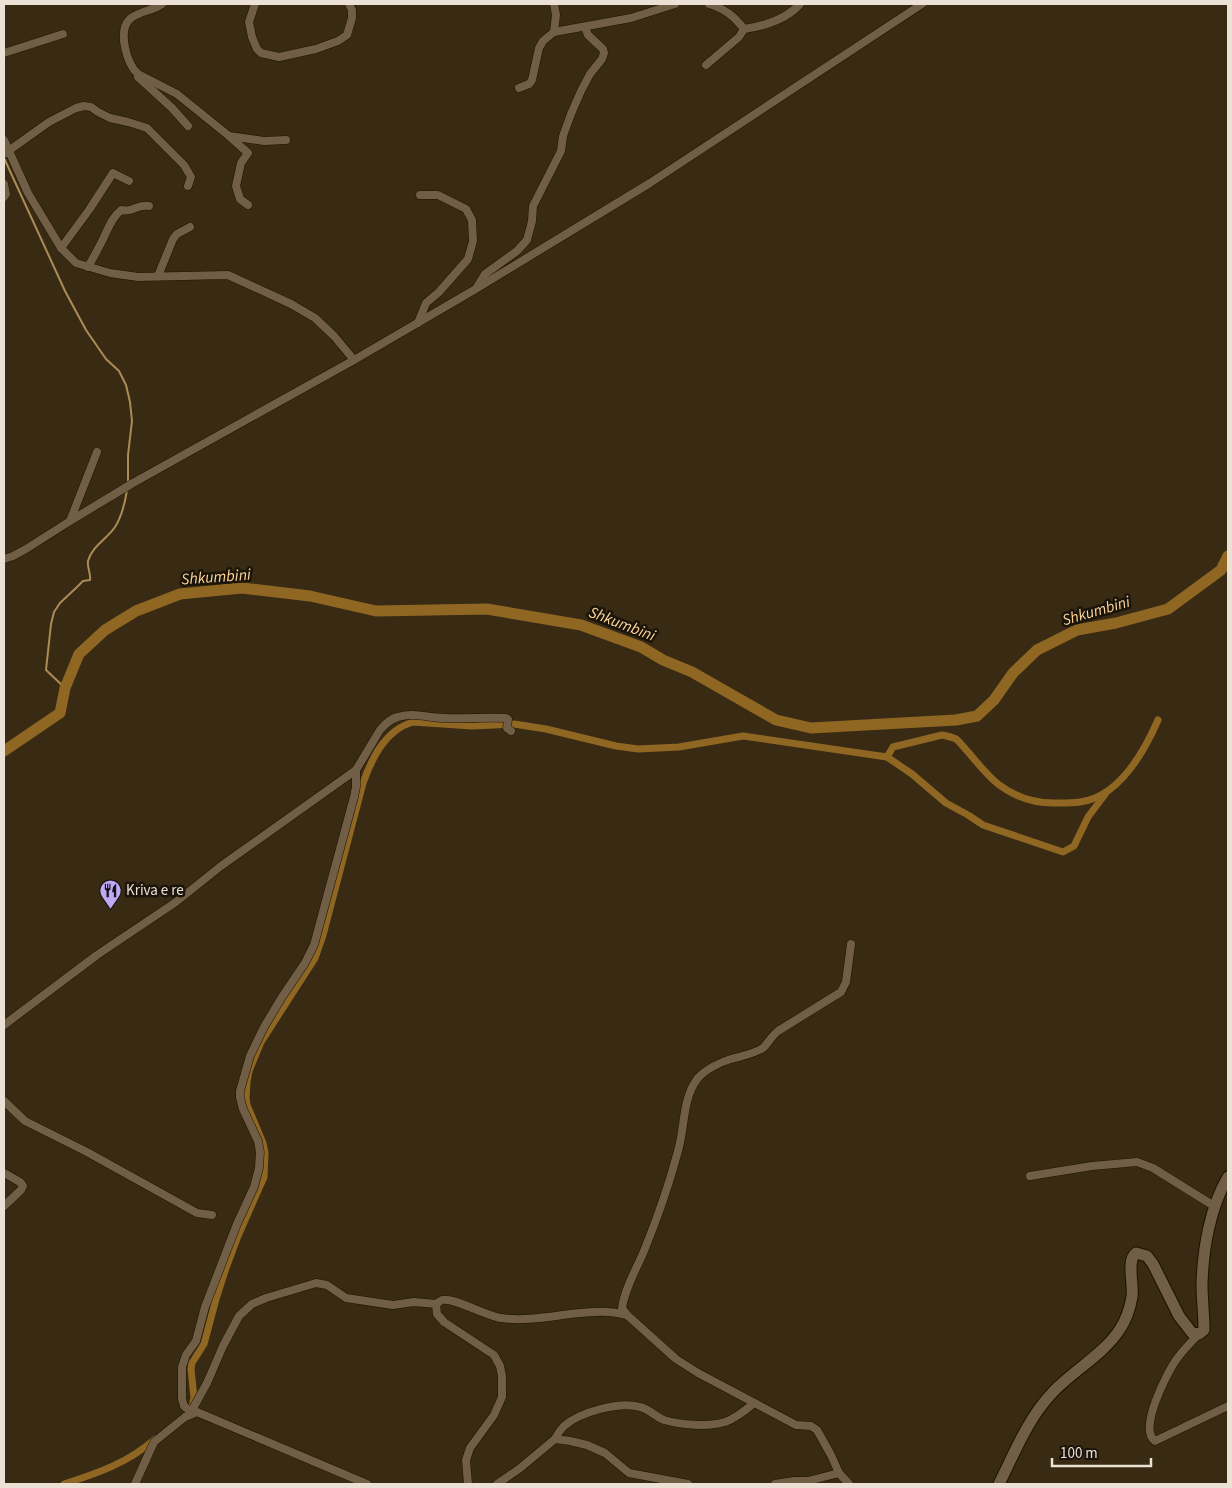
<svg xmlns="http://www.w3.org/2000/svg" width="1232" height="1488" font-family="'Source Sans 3',sans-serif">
  <rect width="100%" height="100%" fill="#392a13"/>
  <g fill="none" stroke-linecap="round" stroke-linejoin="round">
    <g stroke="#ab8c58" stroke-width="2">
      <polyline points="4,158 65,291 86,330 106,359 119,371 126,385 130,402 132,421 128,455 128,482"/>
      <path d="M65,688L46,670L51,624L54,612L60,603L77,587L83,581L90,580C91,574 87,567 88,561C92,546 107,539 115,527C122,516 125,503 127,490"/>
    </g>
    <g stroke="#8f6723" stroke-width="7">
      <polyline points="887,757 912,774 946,803 968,815 983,825 1063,852 1074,846 1088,817 1106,793"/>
      <path d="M192,1407L194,1398L191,1369L192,1363L204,1344L216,1299L226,1268L238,1236L264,1177L265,1153L263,1143L247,1105L246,1098L247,1082L249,1071L261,1042L315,958L323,935L363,783C372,758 385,730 413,722L472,726L514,724L546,729L616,746L638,749L679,747L743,736L887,757L893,747L942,735C947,736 952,737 956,739C961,743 965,749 969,753C978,764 987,775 998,784C1015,797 1036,804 1058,803C1065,803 1073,803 1080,802C1119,797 1144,752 1158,720"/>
      <path d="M64,1484C98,1473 128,1463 155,1439"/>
    </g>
    <polyline stroke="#8f6723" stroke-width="11" points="4,751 60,713 65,688 79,654 105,630 136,611 180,594 242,588 310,596 376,611 487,609 581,625 641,647 663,660 692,672 776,720 811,728 956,720 977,716 994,700 1013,673 1037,650 1077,630 1116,623 1168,609 1221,570 1228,556"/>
    <defs>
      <g id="street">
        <path d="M162,4C153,11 139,11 130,19C117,31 127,64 138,74L177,94L229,136L264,141L286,140"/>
        <polyline points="255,4 249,22 252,37 257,49 261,53 279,57 316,49 338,41 347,35 352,18 352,10 349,4"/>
        <path d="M744,29C764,26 786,20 800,4"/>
        <polyline points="554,32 631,18 675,4"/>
        <polyline points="4,53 63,34"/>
        <path d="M706,65L739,37L744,29C734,16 725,9 709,4"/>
        <polyline points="138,77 172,108 188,126"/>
        <polyline points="519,88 529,84 532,80 539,48 543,41 554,32 556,15 554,4"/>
        <polyline points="229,136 248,153 241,163 236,186 240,199 248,205"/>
        <polyline points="4,140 28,193 61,248 76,263 110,273 138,277 228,275 291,304 315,318 334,336 354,360"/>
        <polyline points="4,154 49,122 76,108 84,106 91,107 98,112 110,118 128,122 147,128 184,165 191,177 188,186"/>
        <polyline points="4,184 6,194 4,197"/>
        <polyline points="61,248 89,210 113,173 129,181"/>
        <path d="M88,267C92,260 96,253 100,245C107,233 110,219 121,210C135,213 135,204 149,206"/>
        <polyline points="158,276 173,239 177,234 190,227"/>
        <polyline points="477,287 485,274 517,251 527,240 532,221 533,206 561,151 563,136 571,114 581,91 590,74 602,59 604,53 603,49 588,35 585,27"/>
        <polyline points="418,323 426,303 439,292 468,259 473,241 472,220 466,209 438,195 420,195"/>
        <polyline points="70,521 133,483 354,360 474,290 650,183 922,4"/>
        <polyline points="4,559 13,556 26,549 70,521 97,452"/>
        <path d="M4,1025L97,955L176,902L221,866L356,770L380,730C385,724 390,719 398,717C413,712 429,718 444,718C465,719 486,717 506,718L508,719L507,728L511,731"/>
        <polyline points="4,1101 25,1121 87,1152 197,1213 212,1215"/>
        <polyline points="4,1173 20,1182 23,1186 21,1190 4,1206"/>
        <polyline points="1030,1176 1092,1166 1137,1162 1153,1168 1214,1206"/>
        <path d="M1199,1334C1191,1342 1183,1350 1176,1360C1167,1373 1138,1429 1155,1441L1228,1406"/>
        <polyline points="191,1412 207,1383 223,1346 239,1316 252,1304 266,1298 316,1283 327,1285 346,1298 393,1305 414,1302 436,1304"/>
        <polyline points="192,1413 184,1406 182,1399 182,1367 186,1355 196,1341 205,1307 237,1224 254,1187 259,1168 260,1152 258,1141 243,1109 240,1097 240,1091 250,1056 264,1027 282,997 305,963 314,945 354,797 356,787 356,770"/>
        <path d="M555,1439C557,1435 560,1430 564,1426C580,1412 620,1401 640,1407C649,1409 656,1417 664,1420C680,1425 709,1427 725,1422C736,1418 746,1410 754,1403"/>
        <polyline points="135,1484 154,1442 185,1417 197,1412 367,1484"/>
        <path d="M468,1484L466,1460L470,1448L494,1415L502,1397V1376L500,1366L494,1355L444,1322L437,1314L436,1304C438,1303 440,1301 442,1300C453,1297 486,1316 501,1318C537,1323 572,1310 608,1312C614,1312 621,1314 627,1315"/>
        <polyline points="497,1484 519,1469 555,1439 570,1441 587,1445 605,1453 629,1473 688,1484"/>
        <polyline points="775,1484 794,1481 808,1481 839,1473"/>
        <path d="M849,1484L839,1473L831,1455L817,1430L811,1426L796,1425L698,1373L676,1359L627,1315L622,1308C625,1288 636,1270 644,1251C657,1219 669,1185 678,1151C685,1128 682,1098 698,1078C705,1070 720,1062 731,1059C741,1056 754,1054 763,1048C767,1044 772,1036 778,1031L841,992L846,982L851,944"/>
      </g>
      <path id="secondary" d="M999,1484C1015,1452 1028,1418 1053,1392C1072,1372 1106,1352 1120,1329C1126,1320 1130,1308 1132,1297C1134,1284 1126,1260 1136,1253L1147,1256L1153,1264L1179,1316L1192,1333L1199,1334L1204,1330C1204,1315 1202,1299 1202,1284C1203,1249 1210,1207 1228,1177"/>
    </defs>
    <use href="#street" stroke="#201200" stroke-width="9"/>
    <use href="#secondary" stroke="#201200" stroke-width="13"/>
    <use href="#street" stroke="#705f46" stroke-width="8"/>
    <use href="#secondary" stroke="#705f46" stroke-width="11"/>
  </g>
  <defs>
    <symbol id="restaurant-pin" viewBox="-11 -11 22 30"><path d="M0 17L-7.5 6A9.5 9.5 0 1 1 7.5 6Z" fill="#bfa9f4" stroke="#1a140a"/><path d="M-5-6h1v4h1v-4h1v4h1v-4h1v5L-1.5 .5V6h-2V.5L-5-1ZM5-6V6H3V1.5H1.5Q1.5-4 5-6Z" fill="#111"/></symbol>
  </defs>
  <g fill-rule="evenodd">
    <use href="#restaurant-pin" x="98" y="878" width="25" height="34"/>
  </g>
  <g text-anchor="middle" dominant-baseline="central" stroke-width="5" stroke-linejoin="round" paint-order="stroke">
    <g font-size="15" fill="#ebe1d4" stroke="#1a140a" text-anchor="start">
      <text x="126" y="890">Kriva e re</text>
    </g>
    <g font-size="16" font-style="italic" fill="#fed497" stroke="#1a140a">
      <text transform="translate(216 577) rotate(-4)">Shkumbini</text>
      <text transform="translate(1096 611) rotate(-16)">Shkumbini</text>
      <text transform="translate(622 624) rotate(21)">Shkumbini</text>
    </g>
  </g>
  <rect width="1232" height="1488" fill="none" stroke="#ebe1d4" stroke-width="10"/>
  <path d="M1052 1458v8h99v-8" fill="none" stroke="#ebe1d4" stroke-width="2.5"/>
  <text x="1060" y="1458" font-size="15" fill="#ebe1d4" stroke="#1a140a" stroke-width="4" paint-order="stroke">100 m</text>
</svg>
